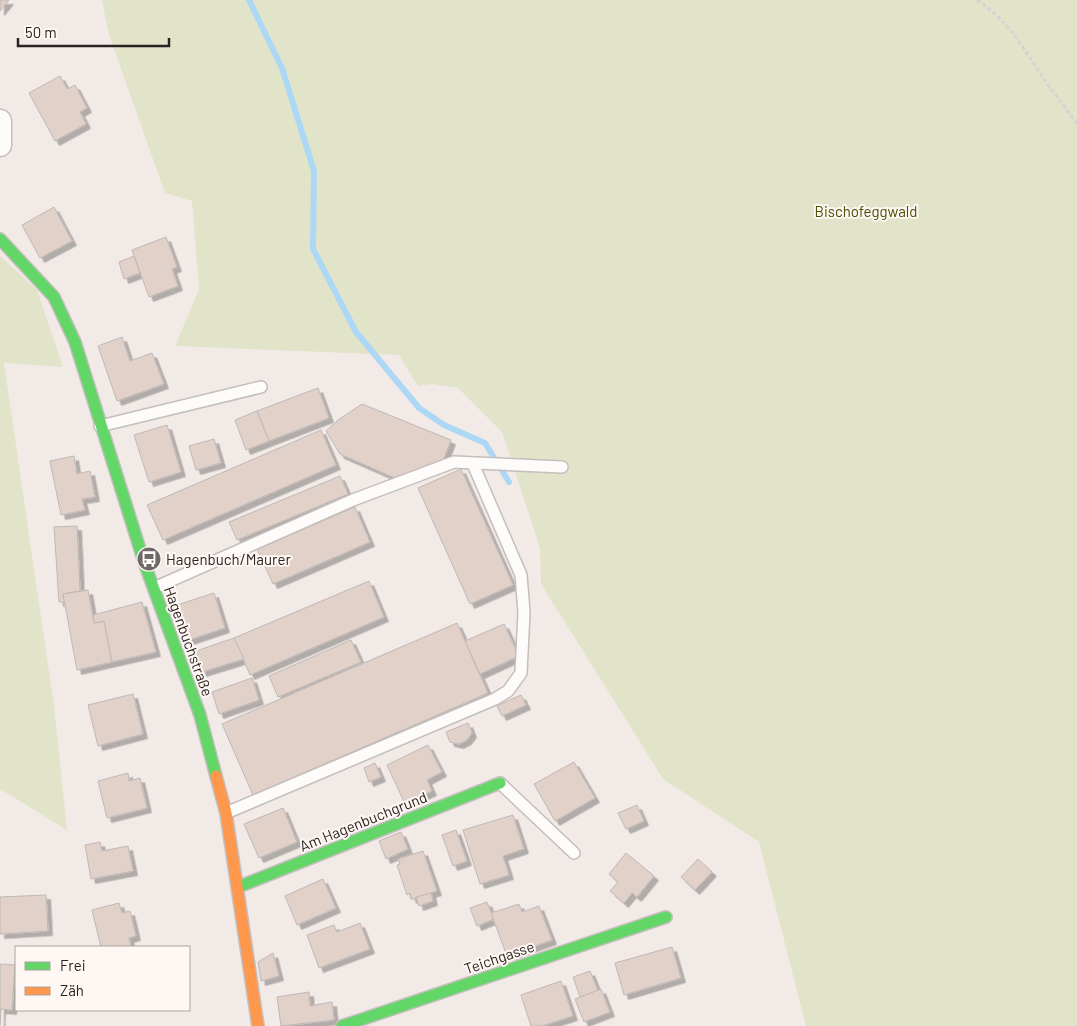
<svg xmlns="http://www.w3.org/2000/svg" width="1077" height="1026" font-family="Barlow,sans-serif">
  <defs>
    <filter id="shadow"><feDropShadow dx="4.5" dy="4.5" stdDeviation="0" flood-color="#0004"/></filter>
  </defs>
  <rect width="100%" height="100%" fill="#f2eae7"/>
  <g fill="#e2e4ca">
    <polygon points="102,0 1077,0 1077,1026 806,1026 759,842 663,779 541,584 540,548 502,432 458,388 432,384 418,386 399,355 175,346 199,289 192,201 165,193 109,35"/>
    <polygon points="0,256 37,290 63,367 4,363 54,706 67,830 0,789"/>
  </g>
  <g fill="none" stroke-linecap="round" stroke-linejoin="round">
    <polyline stroke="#add8f5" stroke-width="6" points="249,0 282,68 314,171 313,249 356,332 419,408 444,425 485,443 509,482"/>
  </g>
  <g fill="#e2d1c9" stroke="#beb8b6" filter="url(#shadow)">
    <polygon points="0,0 9,0 0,11"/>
    <polygon points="60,76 67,89 75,85 87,108 80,112 86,124 55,141 29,93"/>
    <polygon points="54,207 72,241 40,258 22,225"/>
    <polygon points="166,237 177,267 172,269 178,286 149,297 132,250"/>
    <polygon points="134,256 140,273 124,279 119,262"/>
    <polygon points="122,337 130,361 152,353 164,384 117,401 98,346"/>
    <polygon points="318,388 329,418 269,441 257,411"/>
    <polygon points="362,404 451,440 443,461 395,478 340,454 326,431 338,420"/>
    <polygon points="257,411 269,441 246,450 235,420"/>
    <polygon points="167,425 181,472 149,482 134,435"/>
    <polygon points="321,430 336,465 163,540 147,505"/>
    <polygon points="214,439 221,463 196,470 189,446"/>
    <polygon points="74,456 77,474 90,471 95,497 82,499 85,510 61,515 50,461"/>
    <polygon points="461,469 513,585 470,604 418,488"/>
    <polygon points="340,476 348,494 237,540 229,522"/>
    <polygon points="355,507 370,542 273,584 257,549"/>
    <polygon points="77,526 80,591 63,594 65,602 59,602 54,527"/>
    <polygon points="369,581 384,617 250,675 234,638"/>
    <polygon points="88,590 94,623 104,621 112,662 77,670 63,594"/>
    <polygon points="214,593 225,628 186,641 174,606"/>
    <polygon points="142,602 156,652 112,662 104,621 94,623 93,615"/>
    <polygon points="457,623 488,693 253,795 222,724"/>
    <polygon points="504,624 519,656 480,674 465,641"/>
    <polygon points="234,638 244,659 202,672 196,651"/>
    <polygon points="351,640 361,662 278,697 269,676"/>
    <polygon points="252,678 259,700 219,714 212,692"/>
    <polygon points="133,694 143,734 98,746 88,705"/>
    <polygon points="521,695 526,705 502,716 497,706"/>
    <polygon points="468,723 472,733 467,740 459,744 450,742 446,732"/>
    <polygon points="428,745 442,772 427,780 432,791 405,804 387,765"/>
    <polygon points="574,762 595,798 555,821 534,784"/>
    <polygon points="375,763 381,777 369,782 364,768"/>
    <polygon points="128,773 129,781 140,778 147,808 107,818 98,781"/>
    <polygon points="637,805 644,821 626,829 618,813"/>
    <polygon points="283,808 297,842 259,858 244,824"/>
    <polygon points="513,815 524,849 503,856 509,875 480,884 463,830"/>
    <polygon points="456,830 467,861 453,866 442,835"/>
    <polygon points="401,832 408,849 386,859 379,841"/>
    <polygon points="100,842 102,851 128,846 133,871 91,879 85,845"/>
    <polygon points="423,851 437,891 412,899 410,893 407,895 397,865 400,864 398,859"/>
    <polygon points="626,853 654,876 637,897 632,893 624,903 610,891 618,882 609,874"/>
    <polygon points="698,859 712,872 695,890 681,877"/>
    <polygon points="323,879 336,908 297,925 285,896"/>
    <polygon points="431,893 433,901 419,906 416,897"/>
    <polygon points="46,895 48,931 0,934 0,897"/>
    <polygon points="487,902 494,919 477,926 470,908"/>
    <polygon points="119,903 122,913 130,911 136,936 129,938 131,947 101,947 92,910"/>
    <polygon points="519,904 522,912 539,906 552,940 507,956 491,913"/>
    <polygon points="360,923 370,949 319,968 307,935 334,925 337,932"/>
    <polygon points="672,947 681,978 624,995 615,963"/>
    <polygon points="273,953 279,976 261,981 258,962"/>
    <polygon points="0,964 15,965 12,1010 1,1009 0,1025"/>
    <polygon points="590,971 598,991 580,997 573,977"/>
    <polygon points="561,981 573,1016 542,1026 531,1026 521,995"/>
    <polygon points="601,989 610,1012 584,1022 575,999"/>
    <polygon points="309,992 310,1006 332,1002 334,1020 281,1026 277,997"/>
  </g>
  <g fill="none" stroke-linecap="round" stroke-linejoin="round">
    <defs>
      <g id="lane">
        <polyline points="100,426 261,387"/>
        <polyline points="154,588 353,500 454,462 562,467"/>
        <polyline points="500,783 574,853"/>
        <polyline points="226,813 495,699 508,691 521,673 524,612 521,575 473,464"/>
      </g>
      <polyline id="street" points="0,121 0,145"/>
      <g id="fast">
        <polyline points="0,239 54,297 75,342 144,562 200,715 216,776"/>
        <polyline points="238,887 500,783"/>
        <polyline points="342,1026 666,917"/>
      </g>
      <polyline id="slow" points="216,776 226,813 258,1026"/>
    </defs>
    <use href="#lane" stroke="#c4bebc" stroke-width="14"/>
    <use href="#street" stroke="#c4bebc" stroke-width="25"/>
    <use href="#fast" stroke="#c4bebc" stroke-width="14"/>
    <use href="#slow" stroke="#c4bebc" stroke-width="14"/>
    <path stroke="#d5d3d3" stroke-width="3" stroke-dasharray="4 2.5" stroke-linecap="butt" d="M977,0C1008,21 1018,40 1038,70C1050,88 1064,106 1077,124"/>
    <use href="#lane" stroke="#fdfcfb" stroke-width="11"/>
    <use href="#street" stroke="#fdfcfb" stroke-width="22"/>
    <use href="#fast" stroke="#63d668" stroke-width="11"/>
    <use href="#slow" stroke="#ff974d" stroke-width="11"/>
  </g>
  <defs>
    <symbol id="bus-disc" viewBox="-11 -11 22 22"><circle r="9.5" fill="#6f6967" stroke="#fff7f3"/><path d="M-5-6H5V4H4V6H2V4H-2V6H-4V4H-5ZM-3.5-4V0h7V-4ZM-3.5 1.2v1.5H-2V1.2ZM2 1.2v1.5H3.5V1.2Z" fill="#fff"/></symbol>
  </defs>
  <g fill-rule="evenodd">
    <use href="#bus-disc" x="135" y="545" width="28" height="28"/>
  </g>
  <g text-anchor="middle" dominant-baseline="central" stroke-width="4" stroke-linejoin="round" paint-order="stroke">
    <g font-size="15" fill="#455102" stroke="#fff7f3">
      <text x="866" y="211">Bischofeggwald</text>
    </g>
    <g font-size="15" fill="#292422" stroke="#fff7f3" text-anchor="start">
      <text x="166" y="559">Hagenbuch/Maurer</text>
    </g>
    <g font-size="15" fill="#292422" stroke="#fff7f3">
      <text transform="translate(189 641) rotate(70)">Hagenbuchstraße</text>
      <text transform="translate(363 821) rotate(-22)">Am Hagenbuchgrund</text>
      <text transform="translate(499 957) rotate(-19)">Teichgasse</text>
    </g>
  </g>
  <rect x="15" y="946" width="175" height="65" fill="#fff7f3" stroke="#a9a39f"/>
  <rect x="25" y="962" width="25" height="8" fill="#63d668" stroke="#a9a39f"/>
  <text x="60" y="971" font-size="15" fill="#292422">Frei</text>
  <rect x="25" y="987" width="25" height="8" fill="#ff974d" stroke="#a9a39f"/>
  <text x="60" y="996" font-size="15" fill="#292422">Zäh</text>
  <path d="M18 38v8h151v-8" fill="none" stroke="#292422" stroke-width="2.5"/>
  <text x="25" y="38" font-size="15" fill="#292422" stroke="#fff7f3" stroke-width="4" paint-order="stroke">50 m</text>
</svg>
